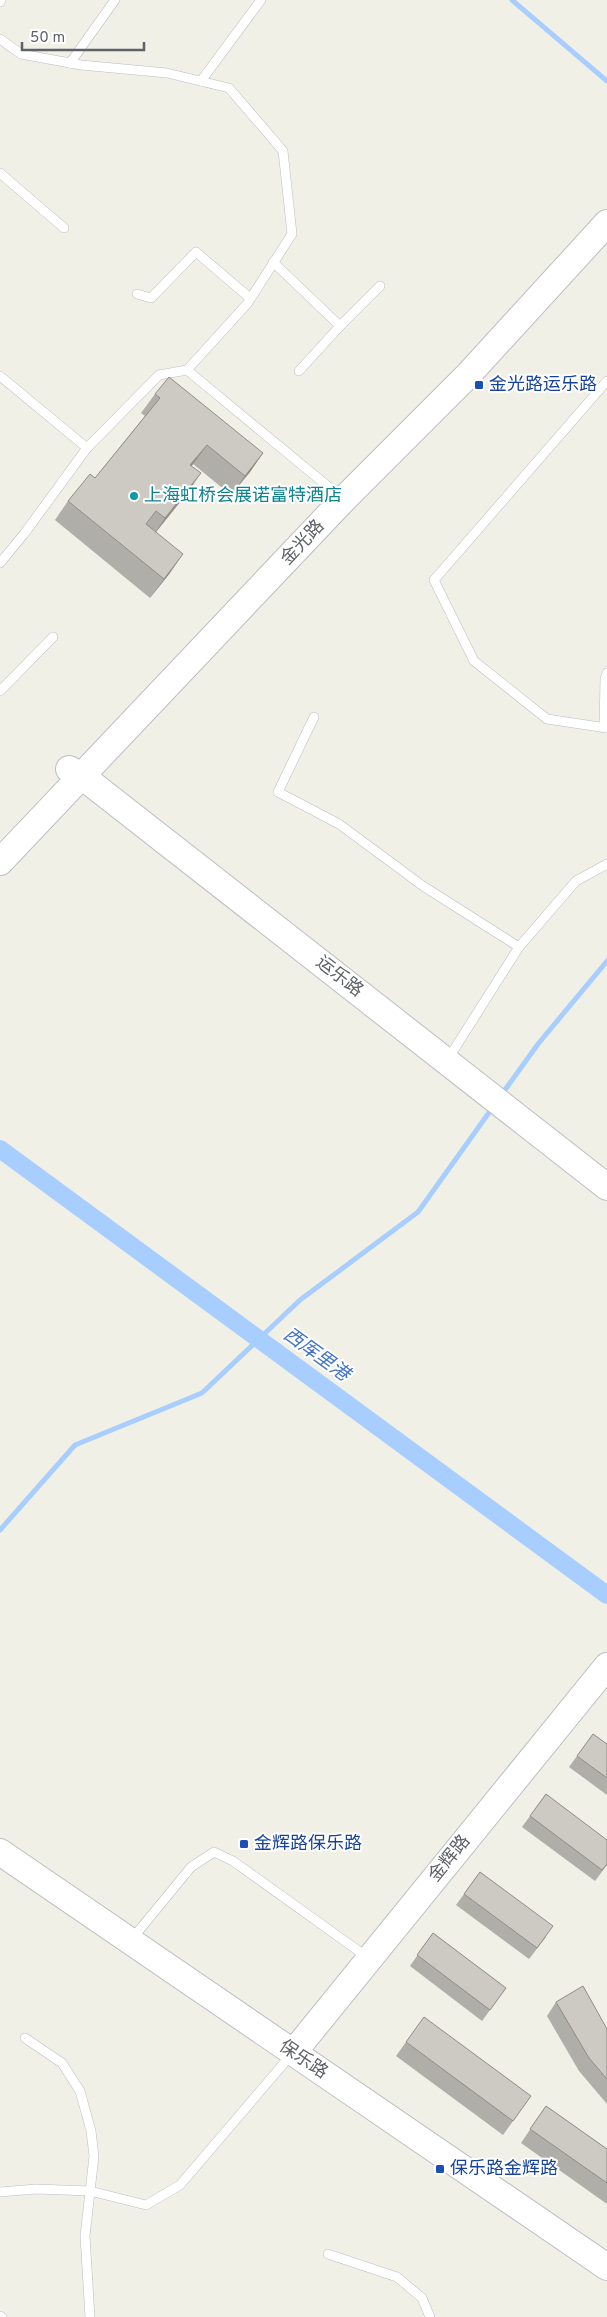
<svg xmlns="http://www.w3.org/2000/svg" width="607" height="2317" font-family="Overpass,'Noto Sans SC',sans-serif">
  <rect width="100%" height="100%" fill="#f1f0e6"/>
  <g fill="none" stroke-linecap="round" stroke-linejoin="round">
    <g stroke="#a8ceff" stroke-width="5">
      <polyline points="512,0 607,81"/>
      <polyline points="502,1094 538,1044 607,961"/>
      <polyline points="0,1530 75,1445 202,1393 300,1300 418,1212 493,1107"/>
    </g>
    <polyline stroke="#a8ceff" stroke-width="18" points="0,1149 607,1595"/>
    <defs>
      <g id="lane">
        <polyline points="0,2 1,0"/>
        <polyline points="0,39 21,54 81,65 167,73 229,88 283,151 292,234 247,304 187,370 159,375 87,448 24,534 0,563"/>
        <polyline points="70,63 115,0"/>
        <polyline points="201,81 261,0"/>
        <polyline points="0,173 64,228"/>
        <polyline points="273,262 340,326 299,371"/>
        <polyline points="137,294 151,298 196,252 250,298"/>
        <polyline points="340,326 380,286"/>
        <polyline points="187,370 342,498"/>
        <polyline points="0,376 87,448"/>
        <polyline points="607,381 434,580 474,661 547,719 607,728"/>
        <polyline points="0,691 53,637"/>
        <polyline points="314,717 278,792 339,824 423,886 519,947"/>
        <polyline points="604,728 605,679 607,673"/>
        <polyline points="448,1059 519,947 576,881 607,864"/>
        <polyline points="132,1939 191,1867 214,1852 233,1861 367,1957"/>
        <polyline points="25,2038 62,2063 80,2091 91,2131 94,2156 85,2236 90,2317"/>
        <polyline points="0,2192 36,2189 90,2191 146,2205 180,2185 291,2055"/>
        <polyline points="328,2254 397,2277 422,2298 430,2317"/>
        <polyline points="0,2316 2,2317"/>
      </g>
      <g id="secondary">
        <polyline points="69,769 83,777 607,1187"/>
        <polyline points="0,862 344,499 468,375 607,223"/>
        <polyline points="0,1852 607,2267"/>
        <polyline points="293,2053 607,1666"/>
      </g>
    </defs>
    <use href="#lane" stroke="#bbbdc2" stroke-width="10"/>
    <use href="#secondary" stroke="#bbbec4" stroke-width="28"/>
    <use href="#lane" stroke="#fff" stroke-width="9"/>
    <use href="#secondary" stroke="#fff" stroke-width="26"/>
  </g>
  <g fill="#afaea8">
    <polygon points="155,394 263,453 250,472 231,495 193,464 192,466 188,492 156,532 170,573 150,598 55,520 68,501 95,478 145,416 141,413"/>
    <polygon points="593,1734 607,1744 607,1795 569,1767"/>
    <polygon points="546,1794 607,1865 595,1881 522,1827"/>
    <polygon points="480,1872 546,1937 529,1959 456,1905"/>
    <polygon points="433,1933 506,1988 482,2021 410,1966"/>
    <polygon points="556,2002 607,2029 607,2104 579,2071 547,2016"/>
    <polygon points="406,2042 531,2096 503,2135 396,2056"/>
    <polygon points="546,2106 607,2149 607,2204 521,2143"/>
  </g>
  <g fill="#8f8d88">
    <polygon points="207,445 193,464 177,484 190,465"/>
    <polygon points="263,453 250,472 231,495 245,476"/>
    <polygon points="201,473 188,492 152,537 165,518"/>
    <polygon points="183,554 170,573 150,598 164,579"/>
  </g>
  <g fill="#cccac3" stroke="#8f8d88">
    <polygon points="169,377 263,453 245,476 207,445 190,465 201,473 165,518 156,511 146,524 183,554 164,579 68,501 90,474 95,478 160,398 155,394"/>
    <polygon points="593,1734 607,1744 607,1778 577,1756"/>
    <polygon points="546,1794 607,1840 607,1864 602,1870 530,1816"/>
    <polygon points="480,1872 553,1926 537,1948 464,1894"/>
    <polygon points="433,1933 506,1988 490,2010 417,1955"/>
    <polygon points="583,1986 607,2029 607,2079 589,2058 556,2002"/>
    <polygon points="424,2017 531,2096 513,2121 406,2042"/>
    <polygon points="546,2106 607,2149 607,2183 530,2129"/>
  </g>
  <g fill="#1a4fb4" stroke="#fff" stroke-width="2">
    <rect x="474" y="380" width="10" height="10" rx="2.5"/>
    <rect x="239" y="1839" width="10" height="10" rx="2.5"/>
    <rect x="435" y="2164" width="10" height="10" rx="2.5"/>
  </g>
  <circle fill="#0f9aa8" stroke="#fff" stroke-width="2" cx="134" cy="496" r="5"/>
  <g text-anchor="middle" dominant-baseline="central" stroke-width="4" stroke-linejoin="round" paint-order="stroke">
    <g font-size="18" fill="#164399" stroke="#fff" text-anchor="start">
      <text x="489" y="385">金光路运乐路</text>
      <text x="254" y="1844">金辉路保乐路</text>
      <text x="450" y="2169">保乐路金辉路</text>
    </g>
    <g font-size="18" fill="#0d838f" stroke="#fff" text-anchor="start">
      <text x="144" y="496">上海虹桥会展诺富特酒店</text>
    </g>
    <g font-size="18" fill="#5e6167" stroke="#fff">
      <text transform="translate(303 543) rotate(-47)">金光路</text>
      <text transform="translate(339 977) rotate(38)">运乐路</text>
      <text transform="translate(450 1859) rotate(-51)">金辉路</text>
      <text transform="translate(303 2060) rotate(34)">保乐路</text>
    </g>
    <g font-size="19" font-style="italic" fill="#4374ca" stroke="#fff">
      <text transform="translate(316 1355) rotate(36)">西厍里港</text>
    </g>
  </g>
  <path d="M22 42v8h122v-8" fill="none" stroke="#5e6167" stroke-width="2.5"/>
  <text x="30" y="42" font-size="15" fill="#5e6167" stroke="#ffffff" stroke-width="4" paint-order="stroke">50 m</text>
</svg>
